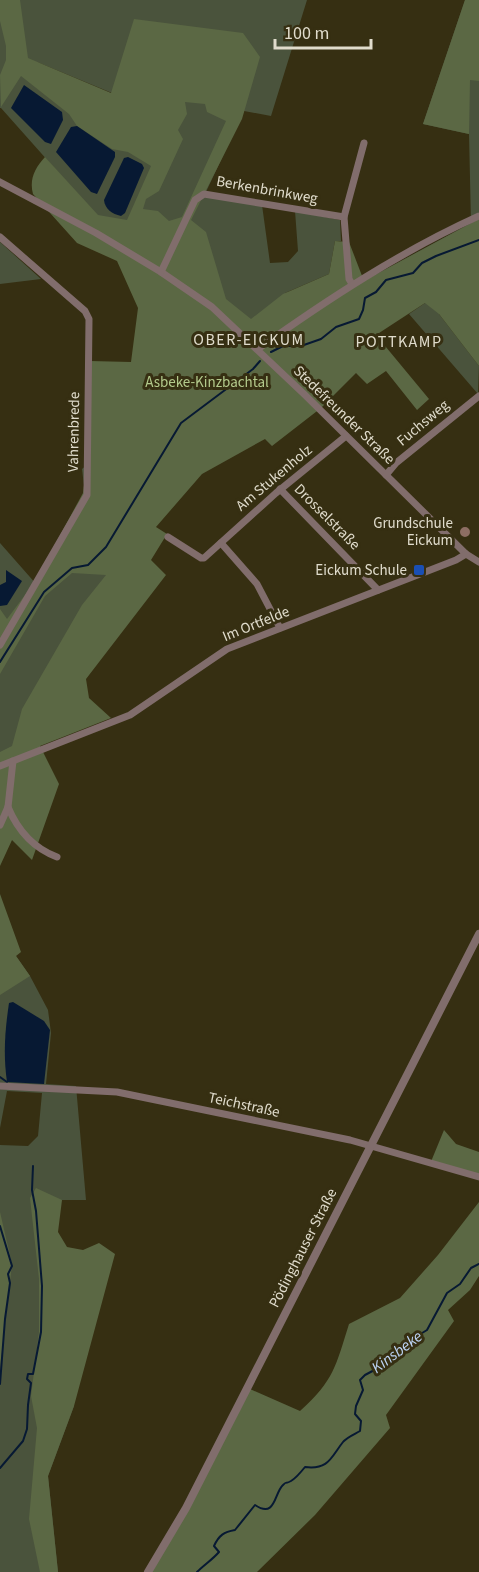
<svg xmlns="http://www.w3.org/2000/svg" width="479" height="1572" font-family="'Source Sans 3',sans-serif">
  <rect width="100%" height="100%" fill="#362f12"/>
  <g fill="#4a533c" fill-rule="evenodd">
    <path d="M0,0H307L271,116L244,111L205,194L262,205L270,263L288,262L298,251L295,211L340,220L341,241H335L329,274L285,293L364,281L471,223L469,134L423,124L465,0H479V314H439L479,366L478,394L409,314L425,303L397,300L264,438L201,473L155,527L149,560L110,644L39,746L12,839L0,863V543L37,585L85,494L82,469L106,449L132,364L139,307L97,216L1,108H0ZM37,62L112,93L118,75L120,106Z"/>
    <polygon points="0,242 41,279 0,284"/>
    <polygon points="0,897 16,956 30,976 48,1010 51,1033 46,1084 76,1086 86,1200 61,1200 57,1232 74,1406 48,1476 58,1572 0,1572 0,1145 28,1146 38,1136 42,1093 7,1091 0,1128"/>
  </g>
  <g fill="#5b6844" fill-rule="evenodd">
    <path d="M0,0H20L28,58L111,93L134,19L243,33L260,57L242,119L191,220L206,232L226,299L251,319L283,294L329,274L335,241L349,242L364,281L479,219V366L439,314L425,303L376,335L429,399L417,410L386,371L367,384L356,373L321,408L272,446L265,439L202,474L156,527L167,534L151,560L166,575L86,679L89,698L111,718L40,746L59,784L32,860L12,840L0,866V752L12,746L22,709L82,605L106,575L72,573L45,596L0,674V609L7,619L34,583L83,493L88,452L90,361L131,362L138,308L117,261L77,243L33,194C29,179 35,168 45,157L98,215L127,220L151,166L128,152L112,149L77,126L69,114L21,76L1,107L0,75L6,60V46L0,21ZM185,102L205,104L207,112L226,121L182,217L169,221L158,211L143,209L146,199L159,191L183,139L178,130L187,114Z"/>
    <polygon points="465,0 479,0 479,81 470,80 469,134 423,124"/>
    <polygon points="0,894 21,952 16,956 30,976 0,995"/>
    <polygon points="444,1130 456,1144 479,1152 479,1177 430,1164"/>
    <polygon points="36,1188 62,1200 58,1232 67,1247 83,1250 99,1243 115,1254 74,1406 48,1476 58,1572 40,1572 29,1519 37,1428 31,1396 39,1332 39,1279 30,1198"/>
    <path d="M479,1202V1276L470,1290L448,1310L454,1321L386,1415L390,1428L315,1515L257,1572H152L250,1389L300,1411C334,1381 336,1365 349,1324L400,1298L438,1255Z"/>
    <polygon points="0,1212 12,1264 0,1368"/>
  </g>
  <g fill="#071933">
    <polygon points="24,85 62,112 63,120 51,144 45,142 11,108"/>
    <polygon points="77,126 115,152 115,157 97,194 91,192 56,152 71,127"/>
    <path d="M128,157L142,164L144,168L125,213L121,216C112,214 105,209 104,200L124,158Z"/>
    <polygon points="6,570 22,581 7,605 0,606 0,585 6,582"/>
    <path d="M13,1002L44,1021L50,1030L44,1084L7,1082C3,1054 5,1030 9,1003Z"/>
  </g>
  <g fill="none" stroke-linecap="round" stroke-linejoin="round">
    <g stroke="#071933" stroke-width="2">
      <polyline points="271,352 283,346 301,346 321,339 336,327 359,319 363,310 365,298 376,292 386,280 413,273 422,263 436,256 479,240"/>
      <polyline points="0,662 44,592 72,568 88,565 106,547 181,423 253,369 260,361"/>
      <polyline points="0,1077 7,1082"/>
      <polyline points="0,1226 12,1266 8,1274 10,1283 5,1319 0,1384"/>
      <polyline points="0,1468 23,1441 27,1429 28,1405 31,1383 27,1379 28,1374 33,1374 41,1332 42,1286 36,1211 32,1190 33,1166"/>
      <path d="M197,1572C204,1565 212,1560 219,1552L214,1546C219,1535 224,1532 235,1530L255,1505C276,1519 274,1493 283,1485C288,1480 284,1485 291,1481C296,1478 301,1472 305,1467C329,1470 331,1457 343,1442C347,1437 355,1434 360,1431L361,1421L355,1414L356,1406L363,1390L360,1380L365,1375L380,1367L382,1361L393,1356L397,1350L408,1345L414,1338L427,1330L447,1293L460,1284L471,1268L479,1264"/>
    </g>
    <g stroke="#816d6c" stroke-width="7">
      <polyline points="0,182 96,233 161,272 212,307 304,394 466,554 479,562"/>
      <polyline points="0,237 85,311 89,319 87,495 0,645"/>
      <polyline points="161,272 195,200 204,194 344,217"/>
      <polyline points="352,284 349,279 344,217 364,143"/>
      <path d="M258,349C328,299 400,252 479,216"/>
      <polyline points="386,475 396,463 479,396"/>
      <polyline points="280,489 378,590"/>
      <polyline points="168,537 201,558 204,558 276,493 346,436"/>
      <polyline points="221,543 257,584 280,628"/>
      <polyline points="0,766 130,715 227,649 456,560 466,554"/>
      <path d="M8,807C18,831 33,848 57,857"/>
      <polyline points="0,825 8,807 13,761"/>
      <polyline points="0,1086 117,1092 350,1140 479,1177"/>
    </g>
    <polyline stroke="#816d6c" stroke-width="8" points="148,1572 186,1508 479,934"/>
  </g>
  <circle fill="#8d6e63" stroke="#362f12" stroke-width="2" cx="465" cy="532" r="6"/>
  <rect fill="#1a4fb4" stroke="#362f12" stroke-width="2" x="413" y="564" width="12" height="12" rx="3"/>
  <g text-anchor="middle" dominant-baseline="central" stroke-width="6" stroke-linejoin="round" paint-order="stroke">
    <g font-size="15" fill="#e0dccc" stroke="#362f12">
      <text transform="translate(267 190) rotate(10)">Berkenbrinkweg</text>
      <text transform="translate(344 415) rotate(44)">Stedefreunder Straße</text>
      <text transform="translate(423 423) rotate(-40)">Fuchsweg</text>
      <text transform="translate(74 432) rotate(-89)">Vahrenbrede</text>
      <text transform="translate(274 478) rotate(-40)">Am Stukenholz</text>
      <text transform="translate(327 517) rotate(45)">Drosselstraße</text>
      <text transform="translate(256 624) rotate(-22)">Im Ortfelde</text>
      <text transform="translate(244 1105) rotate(12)">Teichstraße</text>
      <text transform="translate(303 1248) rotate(-63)">Pödinghauser Straße</text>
    </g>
    <g font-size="15" fill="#b3ca8c" stroke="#362f12">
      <text x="207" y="382">Asbeke-Kinzbachtal</text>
    </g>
    <g font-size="15" fill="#e0dccc" stroke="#362f12" text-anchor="end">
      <text x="453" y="523">Grundschule<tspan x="453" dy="17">Eickum</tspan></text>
      <text x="407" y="570">Eickum Schule</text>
    </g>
    <g font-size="16" letter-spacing="1.5" fill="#e0dccc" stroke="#362f12">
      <text x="249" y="340">OBER-EICKUM</text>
      <text x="399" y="342">POTTKAMP</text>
    </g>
    <g font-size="16" font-style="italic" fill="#bdd4f5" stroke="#362f12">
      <text transform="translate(397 1352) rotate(-37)">Kinsbeke</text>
    </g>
  </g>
  <path d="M275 39v9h96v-9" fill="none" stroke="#e0dccc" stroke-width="3"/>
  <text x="284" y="39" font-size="18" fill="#e0dccc" stroke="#362f12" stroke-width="4.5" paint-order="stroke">100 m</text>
</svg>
